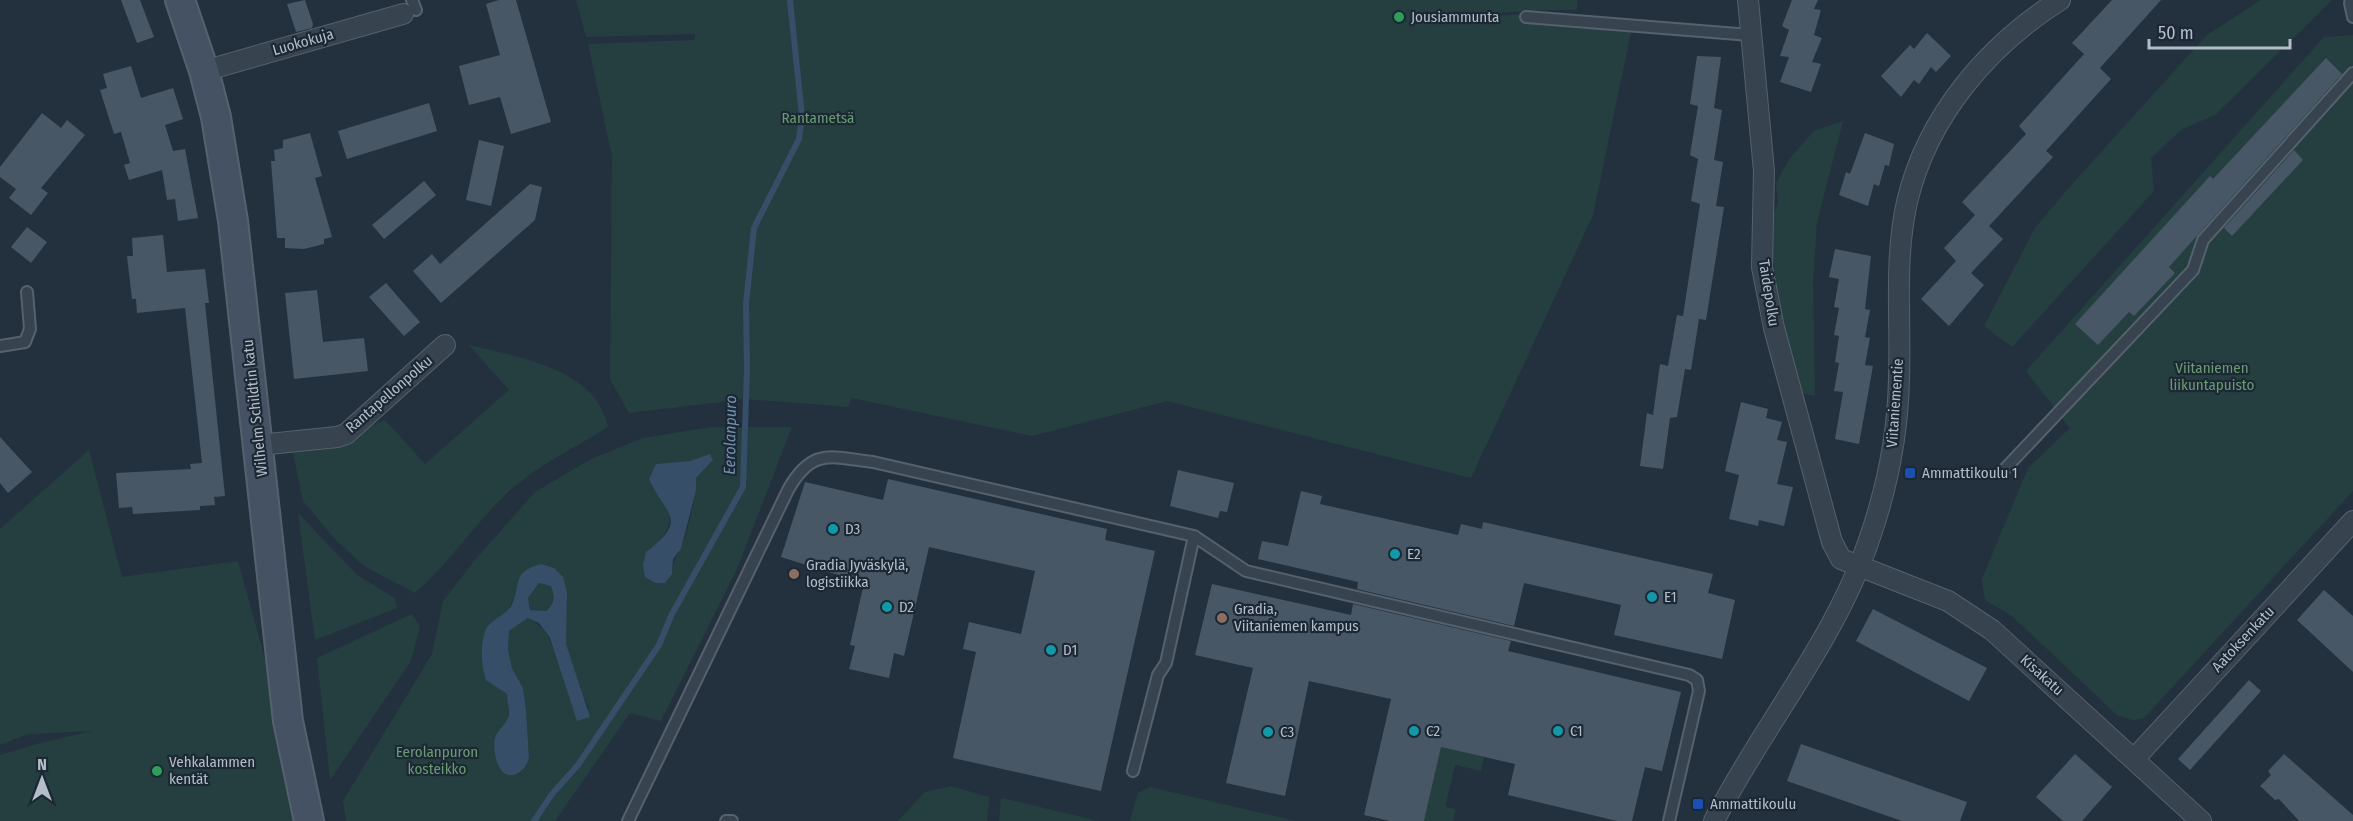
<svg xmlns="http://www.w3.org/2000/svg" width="2353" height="821" font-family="'Fira Sans Condensed',sans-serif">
  <rect width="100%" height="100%" fill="#23313f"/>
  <g fill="#253f40" fill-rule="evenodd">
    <polygon points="576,0 1577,0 1577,10 1539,10 1398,21 1527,14 1632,27 1593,215 1471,478 1167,401 1032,436 852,398 848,407 746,399 629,413 610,379 612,156 588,44 695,40 695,34 586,37"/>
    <polygon points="2261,0 2332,0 2215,115 2182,129 2151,158 2154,191 2012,347 1984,326 2035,228 2073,183 2207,35"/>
    <polygon points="2353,35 2353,491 2143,719 2132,720 2117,715 2012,616 1985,600 1982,579 2028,468 2070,428 2026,371 2324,37"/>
    <polygon points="1843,121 1817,222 1813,281 1815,396 1800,393 1775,292 1771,221 1778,203 1776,183 1790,158 1814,131"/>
    <path d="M469,345C517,357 597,368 608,427C578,446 542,463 515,486C478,518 452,561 415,593L364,566L334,538L303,501L293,453L348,444L370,426L385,420L425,464L509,390Z"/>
    <path d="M712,427H792L737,569L661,721L630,713L555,821H346L343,801L432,654L443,601L474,561L535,492L591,459L643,438ZM710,454L713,460L696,478C696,496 688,532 681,548C676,559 673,560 672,574L646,552C685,524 667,503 656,464L690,461ZM554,568C575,591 562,617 566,644C570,667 581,691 590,711C583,704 572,696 568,686C555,662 555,630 528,618L509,631L508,650L512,668L523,688L526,709L529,758L505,723C518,698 493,663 483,639C490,620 507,617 512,601Z"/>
    <polygon points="89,450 122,577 238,561 270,677 297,821 0,821 0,755 40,743 92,731 28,734 0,745 0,529"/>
    <polygon points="298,513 357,575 395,598 397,608 315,640"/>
    <path d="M539,583L551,586C555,597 555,602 546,611L530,610L528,598Z"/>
    <polygon points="412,614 420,626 411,661 330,780 317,658"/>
    <polygon points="1441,747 1484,757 1481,771 1455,765 1445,807 1456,809 1453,821 1424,821"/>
    <polygon points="951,786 989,797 987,821 898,821 925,792"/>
    <polygon points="1150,787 1296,821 1130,821 1138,793"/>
    <polygon points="1001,798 1011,800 1098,821 999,821"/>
  </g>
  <g fill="#364e67" fill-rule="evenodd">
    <path d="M710,454L713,460L696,478V490L681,549L673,559L672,574L665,583H655L645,577L643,565L646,552C691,518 664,514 649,479L656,464L690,461Z"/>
    <path d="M541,564L554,568L563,577L567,593L566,644L590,717L577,721L550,638L539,623L528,618L509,631L508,650L512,668L523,688L526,709L529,758C526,765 525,769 518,773C499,784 492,752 495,738C498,729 508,723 509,713C509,707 507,700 507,694L486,680C481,667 479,636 489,625C495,618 506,614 511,606C522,586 510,572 541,564ZM539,583L551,586C555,597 555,603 546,611L530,610L528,598Z"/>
  </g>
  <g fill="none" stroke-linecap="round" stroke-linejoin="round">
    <polyline stroke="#364e67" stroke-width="6" points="534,821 552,794 578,765 659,645 672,614 743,487 747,370 746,304 754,228 799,139 802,116 790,0"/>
  </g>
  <g fill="#475766">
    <polygon points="121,0 140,0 154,37 137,43"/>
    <polygon points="305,0 313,24 312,28 296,32 287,4"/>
    <polygon points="499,0 516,0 551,122 511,134 500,97 469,105 459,66 500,55 486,4"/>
    <polygon points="1792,0 1818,0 1814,9 1821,10 1814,35 1822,38 1812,62 1821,64 1811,92 1780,82 1789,57 1780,56 1789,30 1782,26"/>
    <polygon points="2112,0 2161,0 2100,68 2111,79 2046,151 2053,157 1989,226 2003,239 1971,273 1984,285 1949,326 1921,299 1956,261 1944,248 1975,215 1962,202 2026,134 2019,126 2084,54 2072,43"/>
    <polygon points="1927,33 1951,56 1936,72 1931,67 1919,84 1914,80 1901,97 1881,76 1910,45 1914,49"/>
    <polygon points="1697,56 1721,57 1714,108 1722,110 1714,160 1723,162 1716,206 1724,207 1706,320 1699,319 1691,370 1685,369 1677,417 1670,418 1663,469 1640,466 1647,413 1653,415 1660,364 1668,366 1677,315 1683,316 1700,204 1691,201 1698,159 1690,155 1698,106 1690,104"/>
    <polygon points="2326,58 2342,74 2169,267 2175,273 2134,316 2129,312 2098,345 2075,324 2210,176 2213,179"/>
    <polygon points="131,66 141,98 173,88 183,119 165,125 173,151 185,149 198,218 178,221 175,199 167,200 162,170 129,180 124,165 130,163 121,132 114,134 100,90 107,88 103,74"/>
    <polygon points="429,103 437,131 347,159 338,131"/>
    <polygon points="42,113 61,128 67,120 85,135 41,188 48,193 31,215 9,198 16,189 0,177 0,167"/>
    <polygon points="310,133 322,176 315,178 332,237 324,239 324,244 304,249 285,248 285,238 277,238 271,161 275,161 274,150 283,148 283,140"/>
    <polygon points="1865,133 1894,144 1889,166 1885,165 1879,186 1874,184 1868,206 1839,195 1846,172 1850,174"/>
    <polygon points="479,140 504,146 491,206 466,200"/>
    <polygon points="2294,150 2303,160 2232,236 2224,228"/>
    <polygon points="424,181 436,195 384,239 372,225"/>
    <polygon points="530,184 542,187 535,220 441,303 413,271 432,254 440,264"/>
    <polygon points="27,227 47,242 31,263 11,247"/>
    <polygon points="163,235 167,272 205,269 209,303 205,303 225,496 214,497 215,505 200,506 200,510 133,514 132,507 119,508 116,473 191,469 190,464 202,463 185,308 137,313 136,299 132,299 127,256 133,256 132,238"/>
    <polygon points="1835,249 1871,256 1865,309 1870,310 1865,337 1870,338 1865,365 1873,366 1859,444 1835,439 1843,392 1834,391 1839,363 1835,362 1839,336 1834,335 1839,308 1834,307 1839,279 1829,277"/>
    <polygon points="386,283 420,322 404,336 369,297"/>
    <polygon points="317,290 323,342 364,338 368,371 294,379 285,293"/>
    <polygon points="1741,402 1768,409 1766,418 1782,422 1777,440 1787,442 1777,484 1793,487 1784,526 1759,520 1758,526 1729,519 1739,475 1725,471"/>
    <polygon points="0,437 32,472 8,493 0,483"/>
    <polygon points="1178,470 1234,483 1227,512 1220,511 1218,518 1170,506"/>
    <polygon points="888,479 1107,529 1105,540 1155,551 1101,791 953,758 976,652 963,649 969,622 1021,634 1035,571 929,547 904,656 894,653 889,678 849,669 855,646 850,645 864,583 781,557 805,482 883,500"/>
    <polygon points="1301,491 1322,496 1320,504 1458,535 1461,524 1482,529 1483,522 1713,574 1708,593 1735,600 1722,659 1614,635 1621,605 1524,583 1514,626 1357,589 1358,582 1258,559 1262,541 1288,546"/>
    <polygon points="1212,584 1351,615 1353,604 1511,641 1508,651 1681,692 1662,771 1645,767 1632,821 1617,821 1508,795 1515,764 1441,747 1424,821 1390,821 1364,815 1391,699 1309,681 1285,796 1226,783 1253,668 1195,655"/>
    <polygon points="2324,590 2353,616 2353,672 2297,620"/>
    <polygon points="1873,609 1987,668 1969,701 1856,641"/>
    <polygon points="2249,680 2261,691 2190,770 2178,759"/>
    <polygon points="1801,744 1967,802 1960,821 1902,821 1787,781"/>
    <polygon points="2075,754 2112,787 2082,821 2063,821 2036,797"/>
    <polygon points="2284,754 2353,815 2353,821 2299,821 2279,799 2275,800 2260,786 2271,775 2268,771"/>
  </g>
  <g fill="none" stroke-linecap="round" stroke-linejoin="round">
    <defs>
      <g id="lane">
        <polyline points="412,0 416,10"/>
        <polyline points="2350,3 2353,17"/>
        <polyline points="1526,17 1750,35"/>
        <polyline points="0,346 25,342 30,329 27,292"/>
        <polyline points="2001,473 2193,270 2203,240 2353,73"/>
        <polyline points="1133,771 1158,675 1166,663 1194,536"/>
        <path d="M628,821L788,490C812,447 831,457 873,462L1194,536L1246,571L1689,675L1697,680L1699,691L1669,821"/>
        <polyline points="726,821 732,821"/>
      </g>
      <g id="street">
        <polyline points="1748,0 1764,171 1762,267 1774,328 1832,542 1841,559 1948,601 1992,630 2201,821"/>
        <polyline points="204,71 403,14"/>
        <polyline points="259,445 337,437 346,434 445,345"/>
        <polyline points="2135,758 2353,521"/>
        <path d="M1714,821C1763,725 1836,640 1870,537C1888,485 1898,432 1899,378C1901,319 1894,260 1907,202C1927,117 1987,46 2060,0"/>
      </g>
      <polyline id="secondary" points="180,0 204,71 216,117 233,221 288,721 309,821"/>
    </defs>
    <use href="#lane" stroke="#55616d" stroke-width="14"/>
    <use href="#street" stroke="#55616d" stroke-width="22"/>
    <use href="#secondary" stroke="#55616d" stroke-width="32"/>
    <use href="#lane" stroke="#37434f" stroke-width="10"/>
    <use href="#street" stroke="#37434f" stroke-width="20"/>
    <use href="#secondary" stroke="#455263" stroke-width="28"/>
  </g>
  <g fill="#2e9e5b" stroke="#1c2834" stroke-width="2">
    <circle cx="1399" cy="17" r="6"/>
    <circle cx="157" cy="771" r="6"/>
  </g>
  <g fill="#1a4fb4" stroke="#1c2834" stroke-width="2">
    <rect x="1904" y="467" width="12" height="12" rx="3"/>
    <rect x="1692" y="798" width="12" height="12" rx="3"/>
  </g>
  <g fill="#0f9aa8" stroke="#1c2834" stroke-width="2">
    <circle cx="833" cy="529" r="6"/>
    <circle cx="1395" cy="554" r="6"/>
    <circle cx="1652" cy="597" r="6"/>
    <circle cx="887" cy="607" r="6"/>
    <circle cx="1051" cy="650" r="6"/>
    <circle cx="1414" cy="731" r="6"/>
    <circle cx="1558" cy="731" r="6"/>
    <circle cx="1268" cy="732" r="6"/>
  </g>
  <g fill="#8d6e63" stroke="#1c2834" stroke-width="2">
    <circle cx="794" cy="574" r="6"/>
    <circle cx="1222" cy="618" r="6"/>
  </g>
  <g text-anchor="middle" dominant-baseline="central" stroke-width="4.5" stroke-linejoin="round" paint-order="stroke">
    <g font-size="15" fill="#b3beca" stroke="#1c2834" text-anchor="start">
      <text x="1411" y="17">Jousiammunta</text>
      <text x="1922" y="473">Ammattikoulu 1</text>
      <text x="845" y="529">D3</text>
      <text x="1407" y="554">E2</text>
      <text x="806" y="565">Gradia Jyväskylä,<tspan x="806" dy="17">logistiikka</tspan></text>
      <text x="1664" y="597">E1</text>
      <text x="899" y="607">D2</text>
      <text x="1234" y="609">Gradia,<tspan x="1234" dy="17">Viitaniemen kampus</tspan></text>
      <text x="1063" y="650">D1</text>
      <text x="1426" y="731">C2</text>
      <text x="1570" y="731">C1</text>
      <text x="1280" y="732">C3</text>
      <text x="169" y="762">Vehkalammen<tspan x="169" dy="17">kentät</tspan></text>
      <text x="1710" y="804">Ammattikoulu</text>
    </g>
    <g font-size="15" fill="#b3beca" stroke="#1c2834">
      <text transform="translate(303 42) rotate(-16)">Luokokuja</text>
      <text transform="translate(1769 293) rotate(81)">Taidepolku</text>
      <text transform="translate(389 394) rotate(-41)">Rantapellonpolku</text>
      <text transform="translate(1895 403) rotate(-86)">Viitaniementie</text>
      <text transform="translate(255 408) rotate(-96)">Wilhelm Schildtin katu</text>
      <text transform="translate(2243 639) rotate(-47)">Aatoksenkatu</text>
      <text transform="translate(2042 675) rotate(42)">Kisakatu</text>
    </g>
    <g font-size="15" fill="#699c71" stroke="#1c2834">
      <text x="818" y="118">Rantametsä</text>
      <text x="2212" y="368">Viitaniemen<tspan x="2212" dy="17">liikuntapuisto</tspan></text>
      <text x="437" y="752">Eerolanpuron<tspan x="437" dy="17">kosteikko</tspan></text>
    </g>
    <g font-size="16" font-style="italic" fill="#7291af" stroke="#1c2834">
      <text transform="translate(730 435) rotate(-89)">Eerolanpuro</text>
    </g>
  </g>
  <g transform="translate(42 779)" stroke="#1c2834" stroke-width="4.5" paint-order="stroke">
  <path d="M0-4.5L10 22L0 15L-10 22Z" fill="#b3beca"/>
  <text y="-9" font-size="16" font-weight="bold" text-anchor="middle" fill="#b3beca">N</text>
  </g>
  <path d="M2149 39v9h141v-9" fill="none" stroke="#b3beca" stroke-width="3"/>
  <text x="2158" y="39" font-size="18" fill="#b3beca" stroke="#1c2834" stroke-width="4.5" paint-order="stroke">50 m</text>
</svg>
